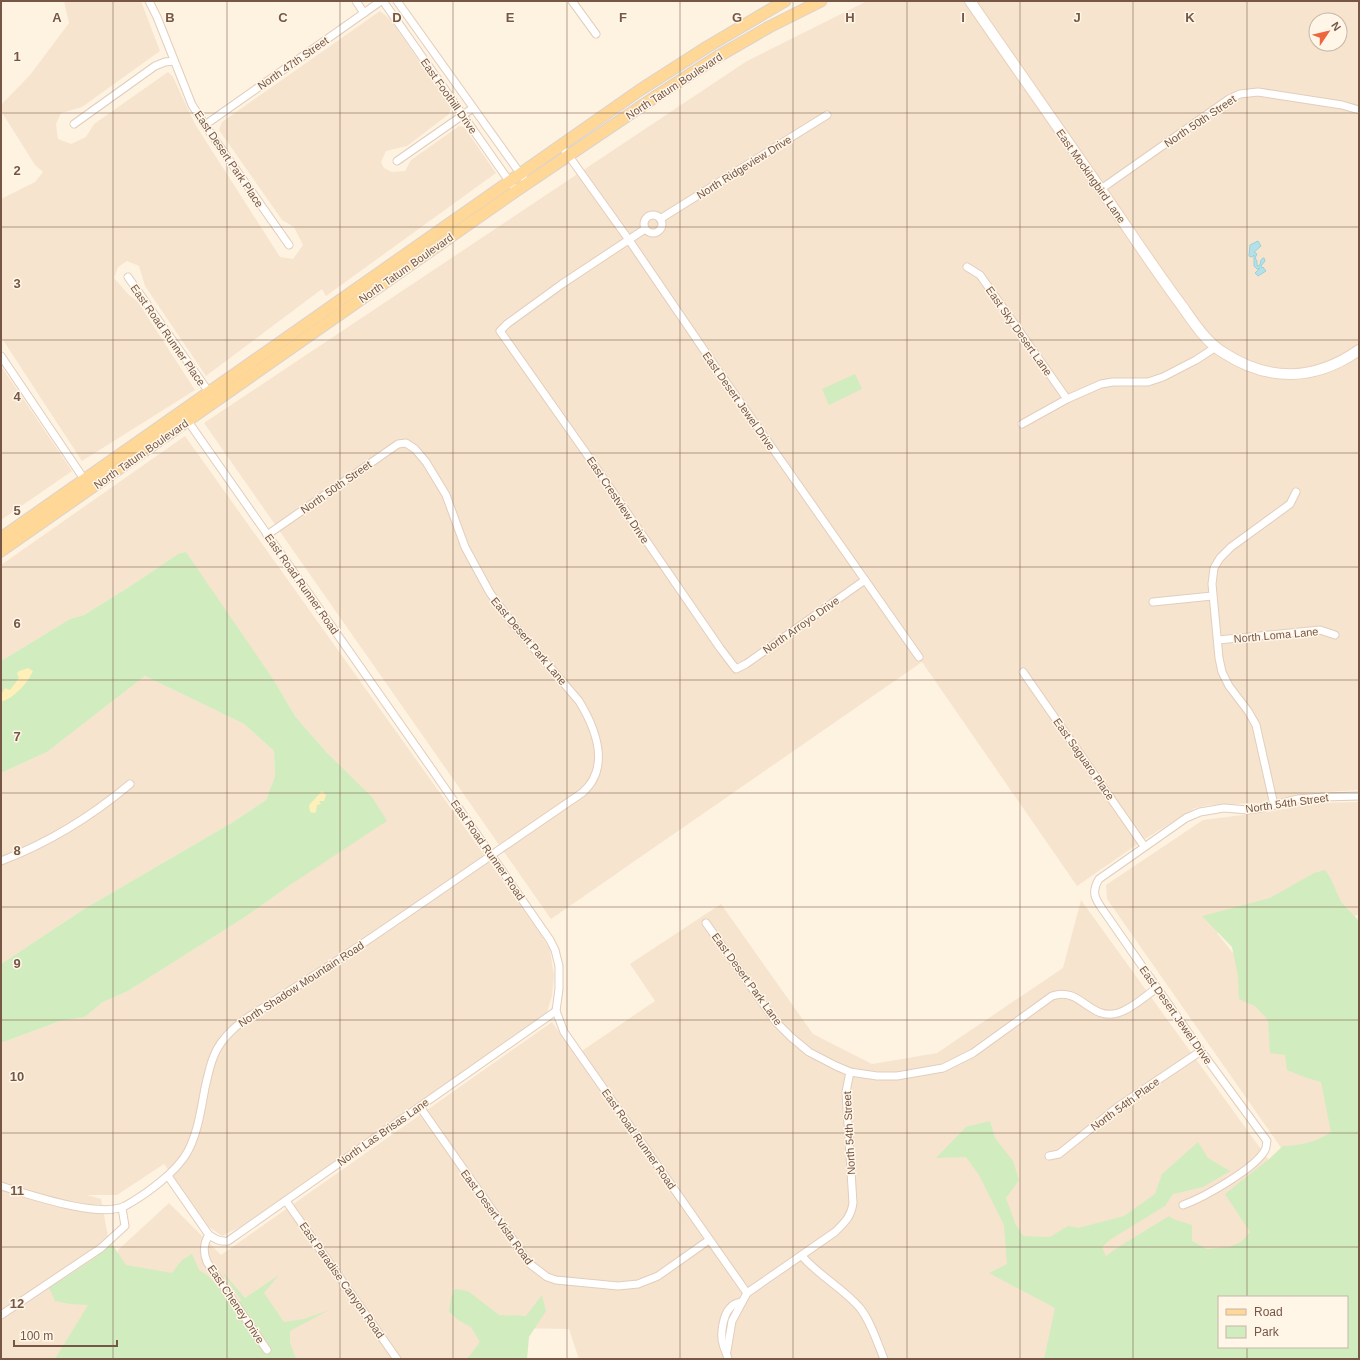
<svg xmlns="http://www.w3.org/2000/svg" width="1360" height="1360" font-family="Arial,sans-serif">
  <rect width="100%" height="100%" fill="#fef2e1"/>
  <g fill="#f6e4cf" fill-rule="evenodd">
    <polygon points="64,1 141,1 160,51 82,107 61,113 56,124 58,139 71,144 86,137 94,124 168,72 173,77 195,124 280,257 293,259 303,245 294,227 282,220 219,130 222,122 380,11 391,20 451,108 449,114 407,146 386,151 381,162 384,168 392,172 405,171 411,160 459,126 464,127 496,173 326,296 322,289 206,376 145,286 139,266 127,261 118,267 114,278 128,294 138,302 195,390 82,461 1,337 1,199 35,182 43,172 35,165 1,111 1,105 30,75 69,23"/>
    <path d="M867,1H1359V790L1309,793L1262,803L1209,805L1195,808L1145,839L1077,886L922,662L551,919L204,423L747,61ZM1316,20H1340V44H1316Z"/>
    <polygon points="1,366 72,471 1,520"/>
    <polygon points="185,436 540,933 550,950 554,976 552,996 547,1012 240,1227 222,1236 209,1227 164,1164 117,1195 87,1195 101,1199 117,1285 118,1250 169,1203 221,1255 552,1022 576,1055 655,1001 630,964 721,904 813,1034 872,1064 937,1053 1063,968 1081,900 1273,1166 1262,1256 1086,1359 579,1359 569,1329 513,1328 495,1359 1,1359 1,1043 60,1021 85,1017 103,1002 128,991 245,917 293,883 328,754 295,716 275,682 178,554 132,585 84,615 70,619 1,661 1,565"/>
    <polygon points="145,676 244,724 274,751 275,776 266,800 233,822 84,909 1,964 1,773 47,752"/>
    <polygon points="1359,802 1359,914 1341,922 1326,889 1217,933 1333,1079 1344,1142 1284,1152 1107,899 1106,885 1203,820 1274,811 1314,803"/>
  </g>
  <g fill="#d1ecbf" fill-rule="evenodd">
    <polygon points="855,374 862,389 829,405 822,389"/>
    <polygon points="186,552 275,682 295,716 328,754 372,797 387,821 293,883 245,917 128,991 103,1002 85,1017 60,1021 1,1043 1,964 84,909 233,822 266,800 275,776 274,751 244,724 145,676 47,752 1,773 1,661 70,619 84,615 132,585 178,554"/>
    <path d="M1325,870L1331,879L1341,902L1358,920L1359,919V1359H1044L1055,1308L989,1273L1007,1264L1004,1225L979,1175L966,1157L936,1158L966,1127L990,1121L995,1138L1013,1161L1019,1180L1006,1198L1015,1223L1023,1236L1050,1237L1068,1226L1078,1228L1124,1216L1155,1194L1162,1174L1198,1142L1208,1158L1230,1171L1203,1187L1173,1194L1165,1206L1111,1239L1102,1247L1106,1256L1117,1248L1169,1216L1173,1219L1192,1225V1241L1207,1249L1229,1247L1241,1242L1250,1232L1225,1194L1269,1159L1283,1146C1300,1146 1318,1141 1331,1132L1321,1082L1307,1078L1287,1070L1285,1055L1270,1053L1268,1020L1255,1006L1239,999L1238,976L1232,947L1202,916L1270,898L1314,873ZM1219,1297H1347V1347H1219Z"/>
    <polygon points="112,1244 126,1265 172,1273 182,1260 192,1254 199,1270 207,1275 214,1282 264,1352 270,1348 239,1302 241,1300 231,1286 222,1271 245,1298 279,1275 264,1293 284,1322 304,1319 329,1310 290,1331 290,1343 296,1359 55,1359 88,1305 70,1304 55,1301 49,1288 89,1262"/>
    <polygon points="455,1289 468,1291 499,1315 526,1316 542,1295 546,1311 529,1337 527,1359 467,1359 480,1342 471,1327 458,1320 449,1312 451,1298"/>
  </g>
  <g fill="#ffefb9">
    <path d="M28,668L33,671C28,683 14,698 1,702V695L5,688L10,690L19,678L17,673L19,671Z"/>
    <polygon points="322,791 326,795 324,801 319,801 321,804 317,805 316,812 314,813 310,812 309,806 310,804"/>
  </g>
  <polygon fill="#b4e1e8" stroke="#9ad1da" points="1258,241 1261,246 1254,252 1257,254 1255,258 1257,261 1257,266 1260,265 1261,260 1263,258 1264,258 1265,261 1261,266 1262,268 1263,267 1266,271 1258,276 1255,273 1260,268 1257,269 1254,266 1254,255 1252,257 1249,256 1250,245"/>
  <g fill="none" stroke-linecap="round" stroke-linejoin="round">
    <defs>
      <g id="street">
        <polyline points="149,1 157,17 192,105 211,134 289,245"/>
        <polyline points="356,1 364,13"/>
        <polyline points="383,1 516,191"/>
        <polyline points="397,1 527,183"/>
        <polyline points="572,1 596,34"/>
        <polyline points="74,124 155,66 165,62 174,61"/>
        <polyline points="205,125 381,1"/>
        <polyline points="561,145 629,240 719,372 919,657"/>
        <polyline points="397,161 473,108"/>
        <polyline points="1101,189 1229,99 1240,94 1258,92 1342,105 1359,110"/>
        <circle cx="653" cy="224" r="9"/>
        <polyline points="660,219 827,115"/>
        <polyline points="645,229 562,284 507,324 500,331 586,453 720,648 736,669 746,664 865,580"/>
        <polyline points="967,267 980,275 1067,399"/>
        <polyline points="128,277 211,395"/>
        <polyline points="1,356 86,482"/>
        <polyline points="185,417 431,768 550,940 555,950 559,966 559,989 556,1011 564,1032 747,1293"/>
        <polyline points="1022,424 1067,399 1101,384 1113,382 1148,382 1163,377 1196,360 1216,347"/>
        <polyline points="1153,602 1212,596"/>
        <polyline points="1218,640 1320,630 1335,635"/>
        <polyline points="1023,672 1144,846"/>
        <polyline points="1274,805 1256,725 1248,711 1229,686 1222,672 1219,658 1212,584 1214,568 1220,558 1231,547 1290,504 1296,492"/>
        <path d="M1,861C48,843 92,816 130,784"/>
        <path d="M706,923L776,1022L791,1037L809,1052L836,1066L850,1072L877,1076H897L943,1068L973,1053L1052,996C1081,986 1089,1021 1118,1013C1132,1009 1145,996 1157,988"/>
        <polyline points="420,1107 530,1264 547,1277 556,1280 618,1286 638,1284 658,1276 709,1240"/>
        <polyline points="1049,1156 1059,1154 1119,1106 1201,1051"/>
        <path d="M168,1176L209,1235C215,1239 220,1242 228,1241L556,1011"/>
        <path d="M1,1186C28,1194 99,1219 125,1206C145,1195 177,1172 188,1151C198,1132 201,1109 205,1088C209,1071 212,1053 224,1039C235,1025 251,1015 266,1006C293,988 321,972 347,954C426,901 504,846 582,793C611,768 596,729 579,701L513,624L490,593L465,547L446,495L426,462L415,449L406,443L398,444L267,535"/>
        <polyline points="286,1201 397,1359"/>
        <path d="M1183,1205C1203,1198 1256,1168 1265,1150C1267,1147 1266,1143 1267,1141L1201,1051L1103,910C1095,899 1091,892 1099,879L1186,818L1200,812L1224,808L1248,810L1262,808L1298,799L1323,797L1359,796"/>
        <path d="M209,1235C203,1244 203,1252 207,1262L267,1350"/>
        <path d="M802,1256C819,1276 843,1288 860,1308C871,1322 877,1342 884,1359"/>
        <polyline points="1,1315 101,1248 125,1226 122,1208"/>
        <path d="M727,1351L732,1321L747,1293L835,1232C845,1222 851,1217 853,1203L846,1092L850,1072"/>
        <path d="M728,1359C727,1353 724,1349 723,1344C720,1335 723,1315 730,1308C733,1304 736,1303 741,1302"/>
      </g>
      <path id="secondary" d="M970,1C1023,78 1077,154 1130,232C1147,257 1164,282 1182,306C1194,323 1206,342 1224,353C1269,382 1315,381 1359,350"/>
      <g id="primary">
        <polyline points="1,538 640,90 707,47 785,1"/>
        <polyline points="1,551 516,191 655,97 717,57 769,27 821,1"/>
      </g>
    </defs>
    <use href="#street" stroke="#e2cebc" stroke-width="9"/>
    <use href="#secondary" stroke="#ead1bc" stroke-width="12"/>
    <use href="#primary" stroke="#dbd3cf" stroke-width="13"/>
    <use href="#street" stroke="#fff" stroke-width="7"/>
    <use href="#secondary" stroke="#fff" stroke-width="10"/>
    <use href="#primary" stroke="#ffd796" stroke-width="11"/>
  </g>
  <path fill="none" stroke="#765746" stroke-width="1" stroke-opacity="0.55" d="M113,1V1359M227,1V1359M340,1V1359M453,1V1359M567,1V1359M680,1V1359M793,1V1359M907,1V1359M1020,1V1359M1133,1V1359M1247,1V1297M1,113H1359M1,227H1359M1,340H1359M1,453H1359M1,567H1359M1,680H1359M1,793H1359M1,907H1359M1,1020H1359M1,1133H1359M1,1247H1359M1247,1347V1359"/>
  <g text-anchor="middle" dominant-baseline="central" stroke-width="3" stroke-linejoin="round" paint-order="stroke">
    <g font-size="11" fill="#765746" stroke="#fff6e8">
      <text transform="translate(293 63) rotate(-35)">North 47th Street</text>
      <text transform="translate(674 86) rotate(-33)">North Tatum Boulevard</text>
      <text transform="translate(449 96) rotate(55)">East Foothill Drive</text>
      <text transform="translate(1200 121) rotate(-34)">North 50th Street</text>
      <text transform="translate(229 159) rotate(56)">East Desert Park Place</text>
      <text transform="translate(744 167) rotate(-32)">North Ridgeview Drive</text>
      <text transform="translate(1091 176) rotate(55)">East Mockingbird Lane</text>
      <text transform="translate(406 268) rotate(-35)">North Tatum Boulevard</text>
      <text transform="translate(1019 331) rotate(55)">East Sky Desert Lane</text>
      <text transform="translate(168 335) rotate(55)">East Road Runner Place</text>
      <text transform="translate(739 401) rotate(55)">East Desert Jewel Drive</text>
      <text transform="translate(141 454) rotate(-35)">North Tatum Boulevard</text>
      <text transform="translate(336 487) rotate(-35)">North 50th Street</text>
      <text transform="translate(618 500) rotate(56)">East Crestview Drive</text>
      <text transform="translate(302 584) rotate(55)">East Road Runner Road</text>
      <text transform="translate(801 625) rotate(-35)">North Arroyo Drive</text>
      <text transform="translate(1276 635) rotate(-5)">North Loma Lane</text>
      <text transform="translate(529 641) rotate(50)">East Desert Park Lane</text>
      <text transform="translate(1084 759) rotate(55)">East Saguaro Place</text>
      <text transform="translate(1287 803) rotate(-8)">North 54th Street</text>
      <text transform="translate(488 850) rotate(55)">East Road Runner Road</text>
      <text transform="translate(747 979) rotate(54)">East Desert Park Lane</text>
      <text transform="translate(301 984) rotate(-33)">North Shadow Mountain Road</text>
      <text transform="translate(1176 1015) rotate(55)">East Desert Jewel Drive</text>
      <text transform="translate(1125 1104) rotate(-36)">North 54th Place</text>
      <text transform="translate(383 1132) rotate(-35)">North Las Brisas Lane</text>
      <text transform="translate(849 1133) rotate(-93)">North 54th Street</text>
      <text transform="translate(639 1139) rotate(55)">East Road Runner Road</text>
      <text transform="translate(497 1217) rotate(54)">East Desert Vista Road</text>
      <text transform="translate(342 1280) rotate(55)">East Paradise Canyon Road</text>
      <text transform="translate(236 1304) rotate(56)">East Cheney Drive</text>
    </g>
  </g>
  <g font-size="13" text-anchor="middle" font-weight="bold" fill="#765746" stroke="#fff6e8" stroke-width="3" stroke-linejoin="round" paint-order="stroke">
    <text x="57" y="22">A</text>
    <text x="170" y="22">B</text>
    <text x="283" y="22">C</text>
    <text x="397" y="22">D</text>
    <text x="510" y="22">E</text>
    <text x="623" y="22">F</text>
    <text x="737" y="22">G</text>
    <text x="850" y="22">H</text>
    <text x="963" y="22">I</text>
    <text x="1077" y="22">J</text>
    <text x="1190" y="22">K</text>
    <text x="17" y="61">1</text>
    <text x="17" y="175">2</text>
    <text x="17" y="288">3</text>
    <text x="17" y="401">4</text>
    <text x="17" y="515">5</text>
    <text x="17" y="628">6</text>
    <text x="17" y="741">7</text>
    <text x="17" y="855">8</text>
    <text x="17" y="968">9</text>
    <text x="17" y="1081">10</text>
    <text x="17" y="1195">11</text>
    <text x="17" y="1308">12</text>
  </g>
  <rect width="1360" height="1360" fill="none" stroke="#765746" stroke-width="4"/>
  <rect x="1218" y="1296" width="130" height="52" fill="#fff6e8" stroke="#c8b6a7"/>
  <rect x="1226" y="1309" width="20" height="6" fill="#ffd796" stroke="#c8b6a7"/>
  <text x="1254" y="1316" font-size="12" fill="#765746">Road</text>
  <rect x="1226" y="1326" width="20" height="12" fill="#d1ecbf" stroke="#c8b6a7"/>
  <text x="1254" y="1336" font-size="12" fill="#765746">Park</text>
  <g transform="translate(1328 32) rotate(55)"><circle r="19" fill="#fff6e8" stroke="#c8b6a7"/>
  <path d="M0-3L7 15L0 10L-7 15Z" fill="#ef653e"/>
  <text y="-6" font-size="11" font-weight="bold" text-anchor="middle" fill="#765746">N</text>
  </g>
  <path d="M14 1340v6h103v-6" fill="none" stroke="#765746" stroke-width="2"/>
  <text x="20" y="1340" font-size="12" fill="#765746" stroke="#fff6e8" stroke-width="3" paint-order="stroke">100 m</text>
</svg>
